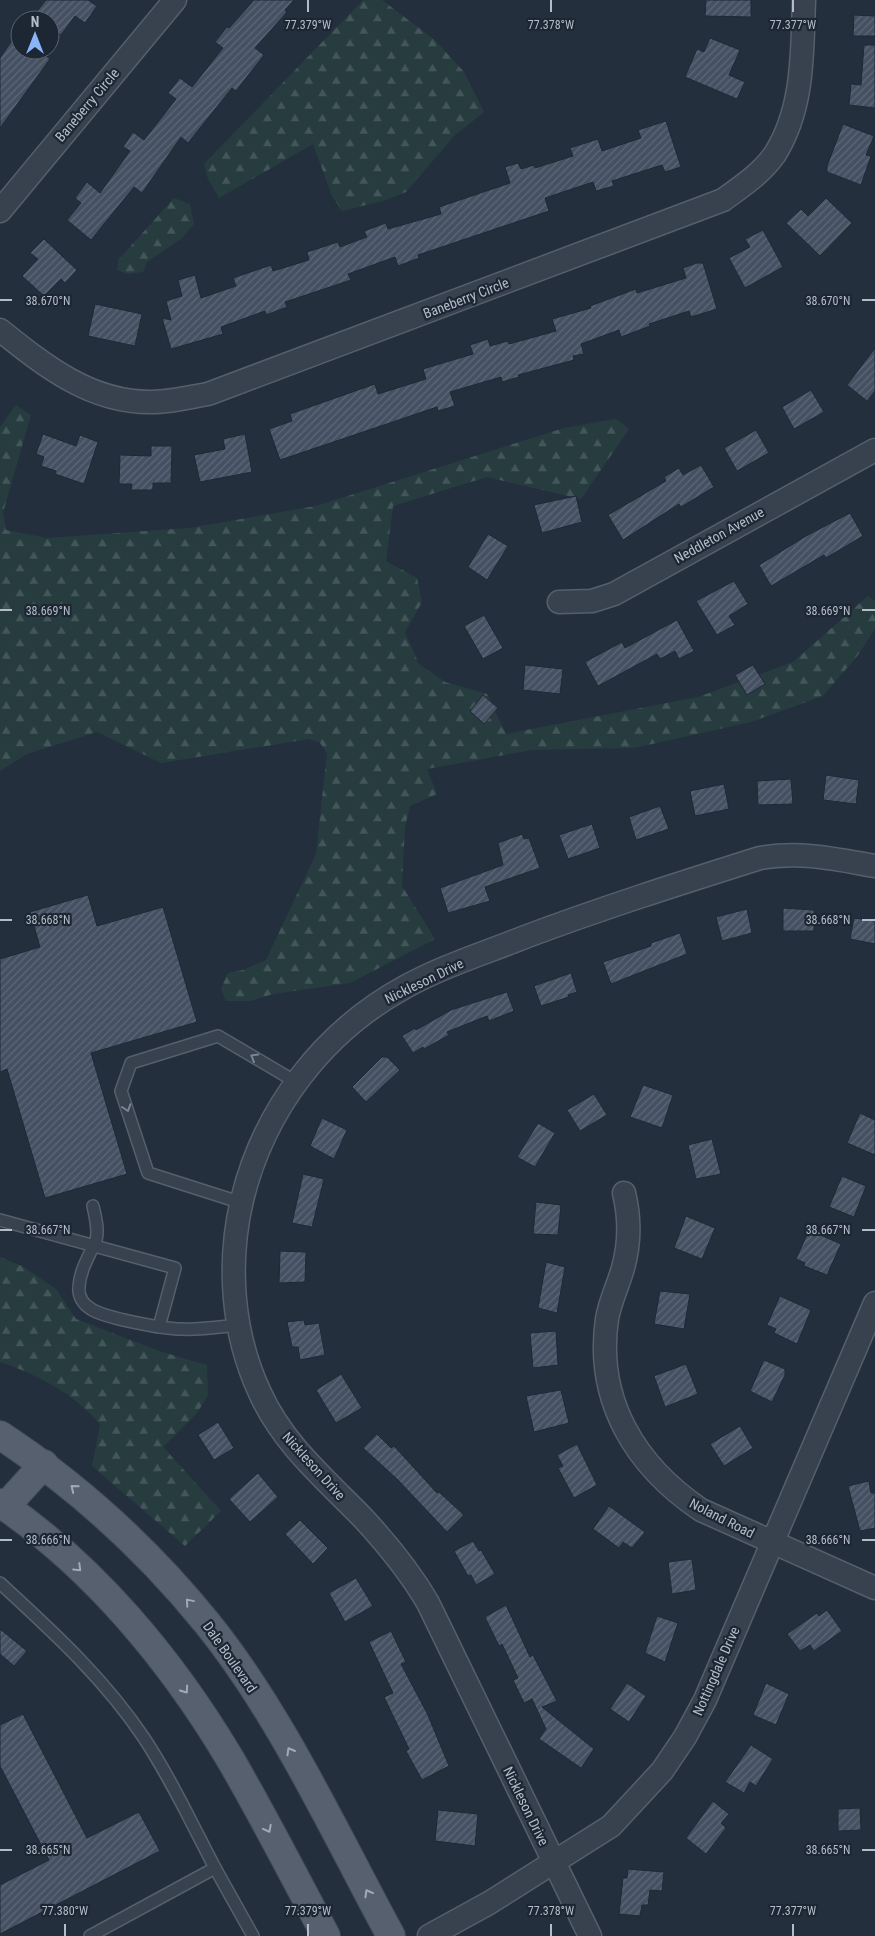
<svg xmlns="http://www.w3.org/2000/svg" width="875" height="1936" font-family="'Roboto Condensed',sans-serif">
  <defs>
    <pattern id="forest-firs" width="22" height="20" patternUnits="userSpaceOnUse" patternTransform="scale(1.25)"><rect width="22" height="20" fill="#263c3f"/><path d="M5 1l3.5 6h-7zM16 11l3.5 6h-7z" fill="#435659"/></pattern>
    <pattern id="building-hatch" width="6" height="6" patternUnits="userSpaceOnUse" patternTransform="scale(1.25)"><rect width="6" height="6" fill="#455162"/><path d="M-1 1l2-2M0 6l6-6M5 7l2-2" fill="none" stroke="#5d6877"/></pattern>
  </defs>
  <rect width="100%" height="100%" fill="#242f3e"/>
  <g fill="url(#forest-firs)">
    <polygon points="363,0 382,0 436,41 464,72 484,112 454,136 406,192 386,200 342,211 332,196 313,144 219,198 208,179 204,164"/>
    <polygon points="174,198 190,204 194,224 181,239 147,262 143,272 128,274 117,270 119,259"/>
    <polygon points="16,405 31,415 3,513 6,530 47,538 189,528 316,506 564,428 616,419 629,429 581,499 487,477 393,506 386,561 417,578 422,602 405,632 419,664 445,682 487,694 506,734 698,697 793,662 868,596 875,601 875,629 858,655 823,696 751,722 634,748 532,750 427,769 437,794 410,806 405,827 402,886 435,939 350,983 273,994 250,1001 226,1001 221,989 228,973 243,970 266,960 316,854 327,753 320,743 309,739 161,763 97,732 27,754 0,771 0,427"/>
    <path d="M0,1257L22,1266L56,1289L76,1319L162,1352L207,1365L208,1395L197,1413L163,1447L221,1511L185,1546L92,1466L100,1425C76,1394 36,1374 0,1362Z"/>
  </g>
  <g fill="url(#building-hatch)" stroke="#1f2835">
    <polygon points="46,0 88,0 97,6 85,23 75,16 61,35 50,27 50,20 41,20 34,15"/>
    <polygon points="254,0 294,0 285,10 287,12 255,48 264,55 236,91 232,88 188,143 181,137 142,193 134,187 91,240 67,220 81,203 75,198 87,182 100,193 130,151 123,147 133,132 144,140 176,99 168,93 180,78 192,87 223,48 215,42 227,27 229,28"/>
    <polygon points="706,0 751,0 751,17 705,16"/>
    <polygon points="854,15 875,16 875,36 853,36"/>
    <polygon points="20,29 20,50 50,50 46,56 50,59 0,128 0,58"/>
    <polygon points="710,38 740,50 729,75 745,82 737,99 685,77 697,49 704,52"/>
    <polygon points="864,45 875,45 875,108 849,105 851,84 861,85"/>
    <polygon points="666,121 681,167 665,172 662,165 612,181 614,186 596,191 593,182 545,198 549,211 418,255 419,258 398,266 395,257 348,274 351,280 285,302 287,307 266,315 265,311 221,327 223,334 171,349 162,318 171,320 166,301 182,296 178,280 195,275 201,298 236,286 233,278 271,265 273,271 309,260 307,252 338,242 340,247 367,237 364,231 386,223 388,229 441,214 439,207 510,183 505,167 518,163 521,169 534,165 535,168 573,156 570,148 598,139 602,151 641,138 638,130"/>
    <polygon points="843,124 874,136 866,155 871,156 861,185 827,172 827,166"/>
    <polygon points="826,198 852,223 820,256 786,223 801,209 808,216"/>
    <polygon points="763,230 783,267 745,288 729,258 750,247 745,239"/>
    <polygon points="44,239 77,270 65,283 61,279 44,296 22,276 38,259 30,253"/>
    <polygon points="697,263 703,263 717,309 691,317 689,311 649,324 650,326 621,337 619,330 581,344 584,354 573,356 574,360 518,375 519,377 502,382 501,377 450,392 455,406 438,411 437,407 280,460 269,429 292,421 290,414 375,384 378,394 426,379 423,369 473,354 470,345 488,339 490,346 508,341 509,344 556,331 552,319 591,308 590,306 636,289 637,293 686,278 683,268"/>
    <polygon points="95,304 142,314 135,346 88,336"/>
    <polygon points="875,348 875,391 867,401 847,385"/>
    <polygon points="811,390 824,412 794,429 782,407"/>
    <polygon points="756,430 769,453 737,471 724,448"/>
    <polygon points="43,434 76,446 80,435 98,442 84,484 55,474 56,471 41,466 44,457 36,454"/>
    <polygon points="245,434 252,472 200,482 194,455 225,449 223,439"/>
    <polygon points="151,446 172,446 171,483 153,483 153,490 131,490 132,484 119,484 120,455 151,456"/>
    <polygon points="701,465 714,487 681,507 679,504 623,540 608,515 666,481 664,477 679,468 683,475"/>
    <polygon points="576,496 582,522 542,533 534,505"/>
    <polygon points="850,513 863,536 826,558 824,555 771,586 759,565 806,536"/>
    <polygon points="488,534 508,546 487,580 468,567"/>
    <polygon points="734,581 748,604 729,616 735,625 717,635 696,601"/>
    <polygon points="484,615 503,648 483,659 464,626"/>
    <polygon points="677,620 694,651 679,659 675,651 660,659 657,654 598,686 585,662 622,642 625,648"/>
    <polygon points="525,665 563,669 560,694 523,690"/>
    <polygon points="753,665 765,684 747,695 735,675"/>
    <polygon points="483,695 498,708 484,724 470,711"/>
    <polygon points="826,775 859,780 856,804 823,800"/>
    <polygon points="791,779 793,804 758,805 757,781"/>
    <polygon points="724,784 729,809 695,816 690,791"/>
    <polygon points="660,806 669,829 636,840 629,817"/>
    <polygon points="592,824 600,848 568,859 559,835"/>
    <polygon points="522,834 524,839 529,838 540,868 485,887 490,901 448,913 440,888 503,865 498,843"/>
    <polygon points="88,895 97,926 163,907 197,1022 91,1053 127,1174 45,1198 7,1069 0,1072 0,959 40,947 30,912"/>
    <polygon points="783,908 814,910 814,931 783,931"/>
    <polygon points="747,909 752,933 722,941 716,917"/>
    <polygon points="854,918 875,921 875,944 850,939"/>
    <polygon points="680,933 687,954 611,984 603,962 651,946 651,943"/>
    <polygon points="571,973 577,992 568,995 569,997 541,1006 534,986"/>
    <polygon points="507,992 514,1011 489,1021 487,1016 447,1032 449,1035 424,1049 423,1047 413,1053 402,1036 415,1028 416,1030 451,1010"/>
    <polygon points="382,1057 387,1057 400,1070 366,1102 352,1087"/>
    <polygon points="643,1085 673,1095 662,1128 630,1117"/>
    <polygon points="594,1094 607,1115 580,1131 567,1110"/>
    <polygon points="860,1113 875,1120 875,1155 847,1143"/>
    <polygon points="322,1118 347,1130 334,1159 310,1146"/>
    <polygon points="538,1123 555,1133 535,1167 517,1157"/>
    <polygon points="712,1139 721,1174 696,1179 688,1145"/>
    <polygon points="303,1174 324,1179 312,1227 292,1223"/>
    <polygon points="842,1176 866,1186 854,1217 829,1207"/>
    <polygon points="536,1202 561,1205 558,1235 533,1234"/>
    <polygon points="686,1216 715,1228 702,1259 674,1248"/>
    <polygon points="809,1230 841,1244 827,1275 804,1266 805,1263 796,1259"/>
    <polygon points="280,1251 306,1252 305,1282 279,1283"/>
    <polygon points="546,1262 565,1267 557,1313 538,1308"/>
    <polygon points="660,1291 690,1294 684,1329 654,1324"/>
    <polygon points="780,1296 811,1310 797,1344 774,1333 776,1329 767,1325"/>
    <polygon points="304,1320 305,1325 319,1323 325,1355 300,1360 298,1347 292,1347 287,1322"/>
    <polygon points="556,1331 558,1365 533,1368 530,1333"/>
    <polygon points="764,1360 785,1369 785,1375 772,1402 750,1391"/>
    <polygon points="686,1364 698,1394 665,1407 654,1376"/>
    <polygon points="341,1374 362,1408 336,1423 316,1390"/>
    <polygon points="561,1390 569,1423 534,1432 526,1396"/>
    <polygon points="218,1422 234,1448 214,1460 198,1435"/>
    <polygon points="740,1426 753,1448 724,1466 710,1444"/>
    <polygon points="377,1434 391,1448 394,1446 437,1493 439,1492 464,1515 447,1532 397,1479 363,1448"/>
    <polygon points="577,1444 597,1485 574,1498 558,1468 563,1466 557,1455"/>
    <polygon points="258,1473 278,1497 250,1522 229,1499"/>
    <polygon points="869,1481 871,1493 875,1493 875,1528 860,1531 848,1486"/>
    <polygon points="609,1506 645,1532 632,1548 623,1542 619,1548 593,1529"/>
    <polygon points="300,1520 328,1548 313,1564 285,1534"/>
    <polygon points="473,1541 479,1551 481,1550 495,1574 476,1585 471,1575 468,1576 454,1551"/>
    <polygon points="692,1559 696,1590 672,1594 668,1562"/>
    <polygon points="356,1578 373,1606 345,1622 329,1593"/>
    <polygon points="506,1605 530,1657 533,1655 557,1701 542,1707 594,1749 581,1768 539,1739 546,1729 532,1699 524,1703 513,1680 518,1678 502,1644 499,1646 485,1617"/>
    <polygon points="827,1610 842,1631 814,1651 810,1645 800,1651 787,1634 817,1613 819,1616"/>
    <polygon points="657,1616 678,1623 665,1662 645,1653"/>
    <polygon points="0,1629 27,1651 14,1666 0,1654"/>
    <polygon points="391,1631 406,1662 401,1664 427,1713 449,1766 422,1780 406,1751 409,1749 384,1697 393,1693 369,1642"/>
    <polygon points="627,1683 646,1696 629,1722 610,1709"/>
    <polygon points="766,1683 789,1694 776,1725 753,1715"/>
    <polygon points="23,1714 87,1838 139,1812 160,1851 0,1934 0,1885 49,1860 0,1766 0,1725"/>
    <polygon points="751,1745 773,1759 756,1786 750,1782 744,1793 725,1782"/>
    <polygon points="713,1801 729,1814 721,1823 726,1828 706,1854 686,1838"/>
    <polygon points="860,1808 861,1830 838,1831 838,1809"/>
    <polygon points="438,1810 478,1814 475,1846 435,1841"/>
    <polygon points="628,1869 664,1872 662,1891 650,1890 648,1905 642,1905 640,1916 619,1914 623,1878 627,1878"/>
  </g>
  <g fill="none" stroke-linecap="round" stroke-linejoin="round">
    <defs>
      <g id="service">
        <polyline points="242,1203 148,1173 121,1091 131,1063 218,1036 296,1082"/>
        <path d="M93,1206C95,1216 99,1229 96,1240C90,1255 80,1269 79,1287C78,1296 83,1304 91,1309C105,1318 163,1329 181,1329C200,1330 219,1327 238,1325"/>
        <polyline points="0,1220 175,1268 159,1327"/>
        <path d="M0,1583C52,1631 104,1678 144,1738C171,1779 192,1824 215,1868L90,1936"/>
        <polyline points="215,1868 253,1936"/>
      </g>
      <g id="minor">
        <polyline points="0,211 175,0"/>
        <path d="M0,330C45,366 91,403 152,402C170,402 190,397 208,394L723,200C741,187 762,173 775,154C804,108 802,53 804,0"/>
        <polyline points="559,602 592,601 614,594 875,450"/>
        <path d="M624,1193C630,1218 630,1243 623,1268C618,1286 610,1301 607,1319C595,1401 636,1466 701,1510L875,1588"/>
        <polyline points="429,1936 489,1903 611,1826 662,1771 685,1737 705,1700 875,1303"/>
        <path d="M590,1936L428,1603C410,1572 388,1545 363,1518C325,1479 283,1444 260,1393C232,1333 227,1264 242,1200C264,1109 323,1032 405,987C443,966 485,953 525,937C602,908 681,883 760,858C801,851 835,859 875,866"/>
      </g>
      <g id="primary">
        <path d="M0,1435C79,1487 147,1549 207,1623C280,1713 335,1833 391,1936"/>
        <path d="M0,1503C94,1567 171,1660 229,1757C263,1815 294,1876 326,1936"/>
        <polyline points="5,1507 44,1464"/>
      </g>
    </defs>
    <use href="#service" stroke="#565f6c" stroke-width="14"/>
    <use href="#minor" stroke="#565f6c" stroke-width="25"/>
    <use href="#primary" stroke="#414a57" stroke-width="30"/>
    <use href="#service" stroke="#38414e" stroke-width="11"/>
    <use href="#minor" stroke="#38414e" stroke-width="22"/>
    <use href="#primary" stroke="#56606e" stroke-width="28"/>
  </g>
  <defs><path id="oneway-chevron" d="M-2-3.5L2.5 0L-2 3.5" fill="none" stroke-width="1.6" stroke-linecap="round" stroke-linejoin="round" transform="scale(1.25)"/></defs>
  <g stroke="#7c8592">
    <use href="#oneway-chevron" transform="translate(254 1057) rotate(-150)"/>
    <use href="#oneway-chevron" transform="translate(127 1108) rotate(72)"/>
  </g>
  <g stroke="#a1aab7">
    <use href="#oneway-chevron" transform="translate(74 1488) rotate(-141)"/>
    <use href="#oneway-chevron" transform="translate(78 1568) rotate(44)"/>
    <use href="#oneway-chevron" transform="translate(189 1602) rotate(-130)"/>
    <use href="#oneway-chevron" transform="translate(185 1690) rotate(55)"/>
    <use href="#oneway-chevron" transform="translate(290 1751) rotate(-120)"/>
    <use href="#oneway-chevron" transform="translate(268 1829) rotate(62)"/>
    <use href="#oneway-chevron" transform="translate(368 1893) rotate(-119)"/>
  </g>
  <path fill="none" stroke="#b4bcc9" stroke-width="2" d="M308,0V12M551,0V12M793,0V12M0,300H12M862,300H875M0,610H12M862,610H875M0,920H12M862,920H875M0,1230H12M862,1230H875M0,1540H12M862,1540H875M0,1850H12M862,1850H875M65,1924V1936M308,1924V1936M551,1924V1936M793,1924V1936"/>
  <g text-anchor="middle" dominant-baseline="central" stroke-width="4.5" stroke-linejoin="round" paint-order="stroke">
    <g font-size="14" fill="#b4bcc9" stroke="#1d2633">
      <text transform="translate(87 105) rotate(-50)">Baneberry Circle</text>
      <text transform="translate(466 298) rotate(-21)">Baneberry Circle</text>
      <text transform="translate(719 535) rotate(-29)">Neddleton Avenue</text>
      <text transform="translate(424 981) rotate(-26)">Nickleson Drive</text>
      <text transform="translate(314 1466) rotate(48)">Nickleson Drive</text>
      <text transform="translate(722 1518) rotate(27)">Noland Road</text>
      <text transform="translate(230 1657) rotate(55)">Dale Boulevard</text>
      <text transform="translate(716 1671) rotate(-66)">Nottingdale Drive</text>
      <text transform="translate(526 1806) rotate(64)">Nickleson Drive</text>
    </g>
  </g>
  <g font-size="12" text-anchor="middle" fill="#b4bcc9" stroke="#1d2633" stroke-width="4.5" stroke-linejoin="round" paint-order="stroke">
    <text x="308" y="29">77.379°W</text>
    <text x="551" y="29">77.378°W</text>
    <text x="793" y="29">77.377°W</text>
    <text x="48" y="305">38.670°N</text>
    <text x="828" y="305">38.670°N</text>
    <text x="48" y="615">38.669°N</text>
    <text x="828" y="615">38.669°N</text>
    <text x="48" y="924">38.668°N</text>
    <text x="828" y="924">38.668°N</text>
    <text x="48" y="1234">38.667°N</text>
    <text x="828" y="1234">38.667°N</text>
    <text x="48" y="1544">38.666°N</text>
    <text x="828" y="1544">38.666°N</text>
    <text x="48" y="1854">38.665°N</text>
    <text x="828" y="1854">38.665°N</text>
    <text x="65" y="1915">77.380°W</text>
    <text x="308" y="1915">77.379°W</text>
    <text x="551" y="1915">77.378°W</text>
    <text x="793" y="1915">77.377°W</text>
  </g>
  <g transform="translate(35 35)"><circle r="24" fill="#1d2633" stroke="#59626f"/>
  <path d="M0-4L9 19L0 12L-9 19Z" fill="#8ab4f8"/>
  <text y="-8" font-size="14" font-weight="bold" text-anchor="middle" fill="#b4bcc9">N</text>
  </g>
</svg>
